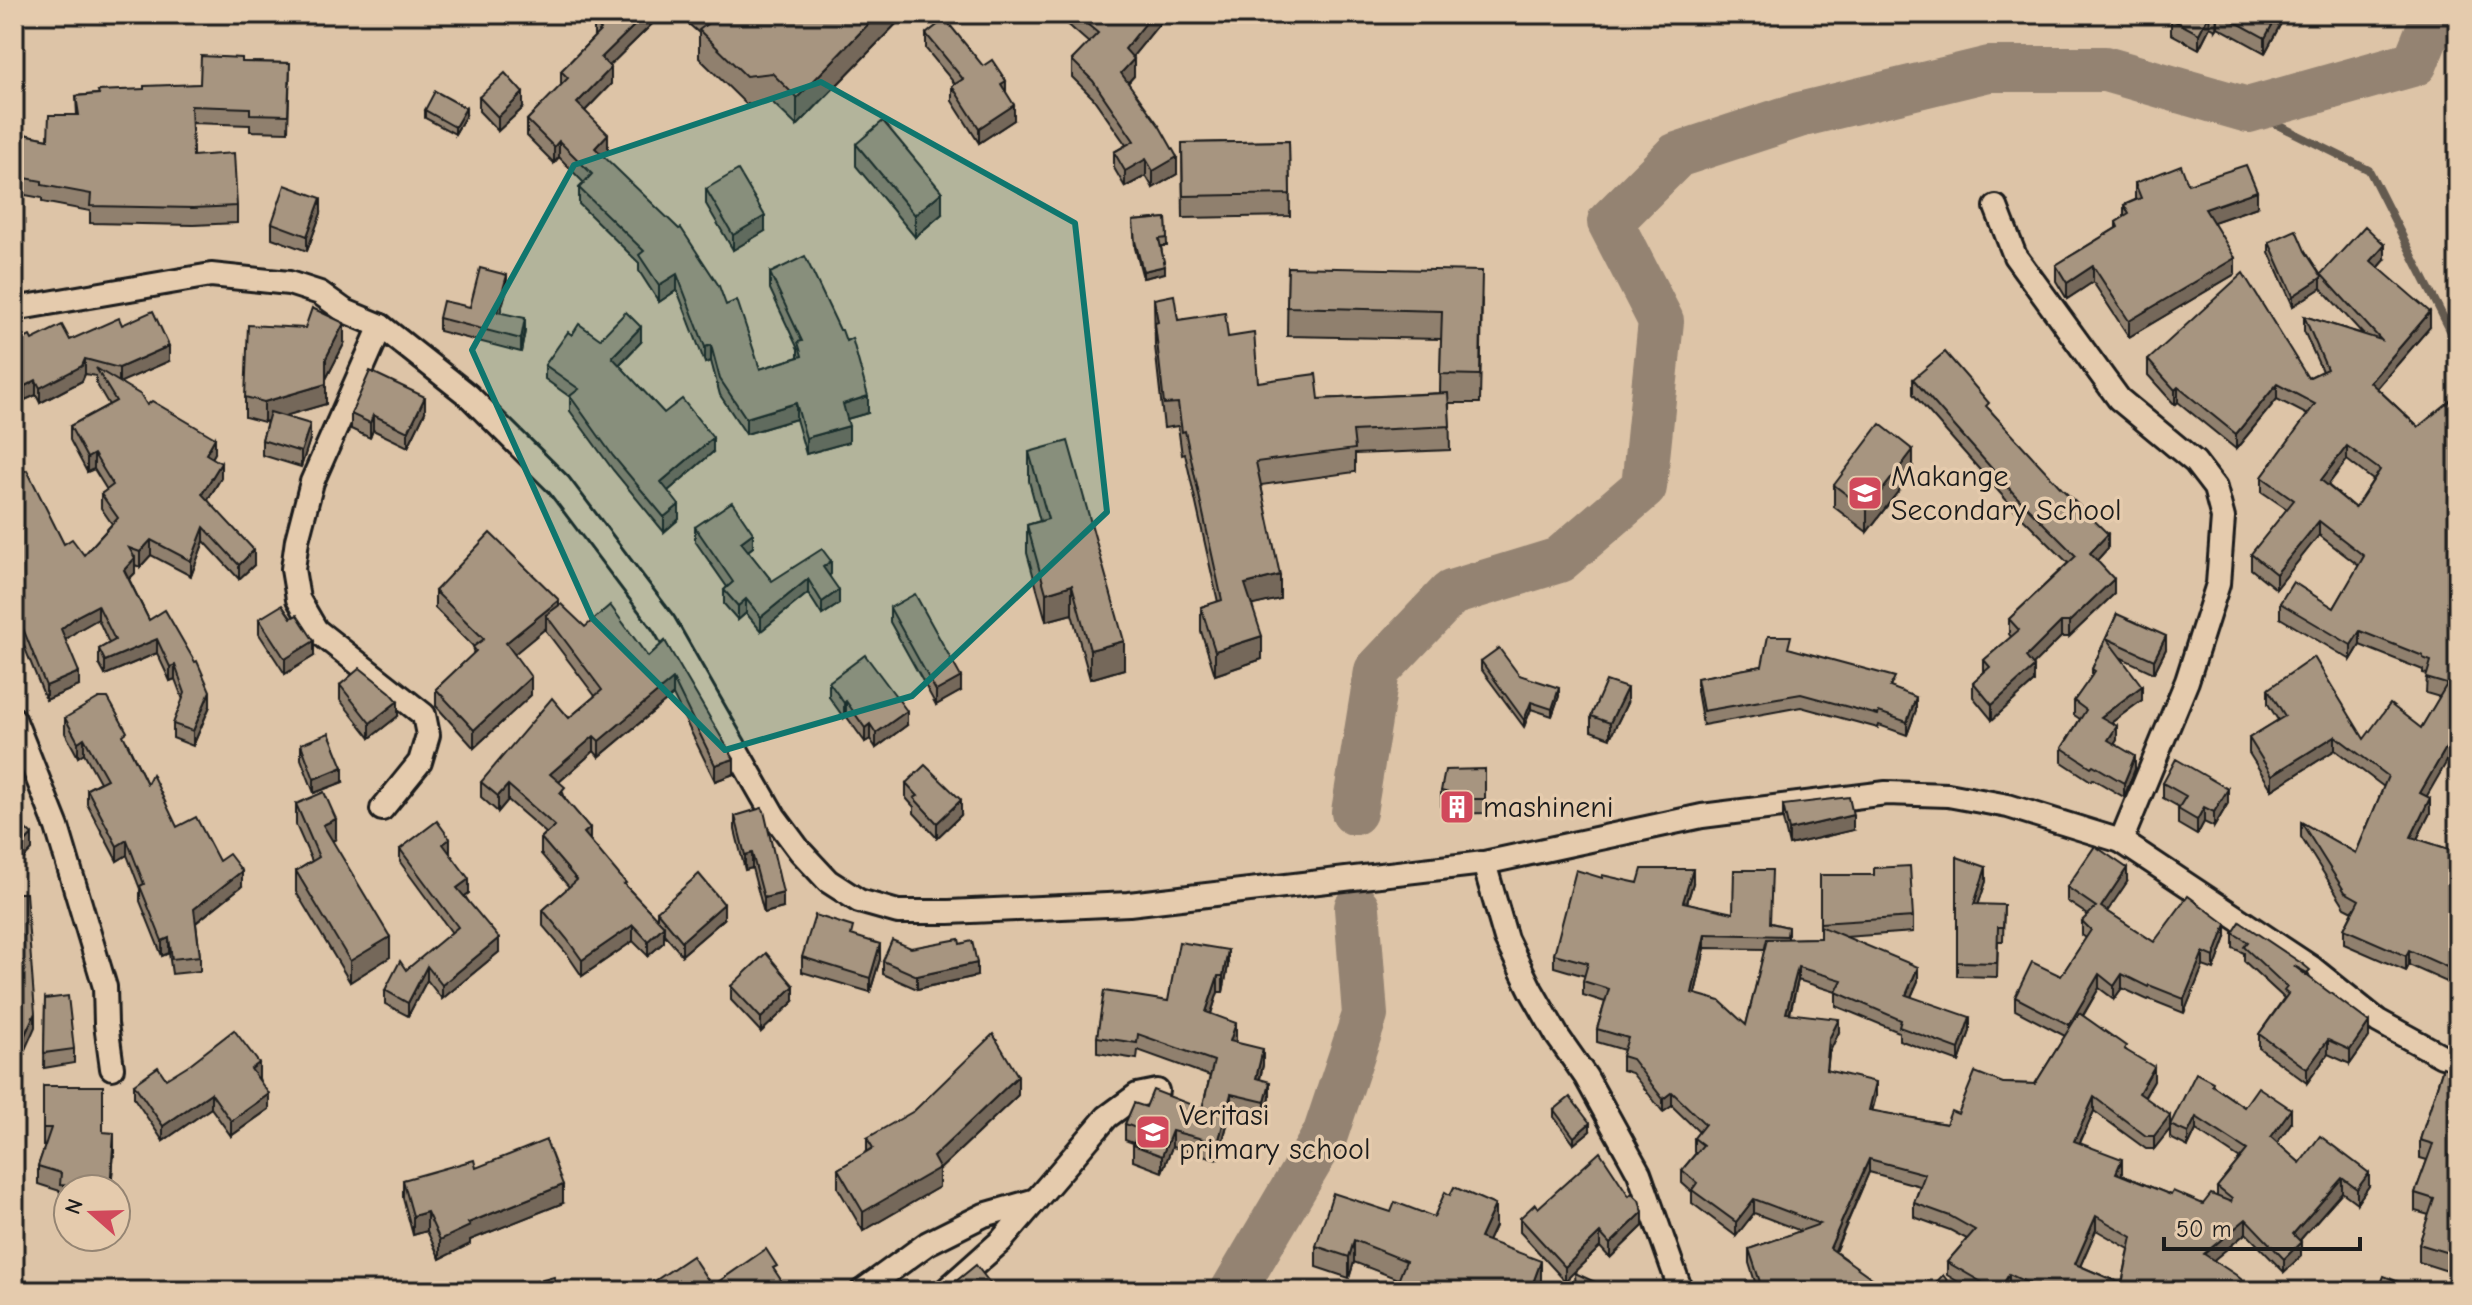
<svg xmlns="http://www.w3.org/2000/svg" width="2472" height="1305" font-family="'Comic Neue',sans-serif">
  <rect width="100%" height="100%" fill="#ddc4a7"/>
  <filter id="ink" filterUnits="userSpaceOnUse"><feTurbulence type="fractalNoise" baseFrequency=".0125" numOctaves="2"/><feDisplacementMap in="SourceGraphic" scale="16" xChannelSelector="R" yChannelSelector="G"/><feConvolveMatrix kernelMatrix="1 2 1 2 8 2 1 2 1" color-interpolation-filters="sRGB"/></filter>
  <g filter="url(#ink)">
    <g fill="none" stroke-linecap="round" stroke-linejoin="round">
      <polyline stroke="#645a50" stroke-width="8" points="2248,110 2369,170 2458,346"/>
      <g stroke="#948372" stroke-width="46">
        <polyline points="1354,812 1377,671 1451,593 1559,560 1644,487 1661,321 1610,222 1677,155 1799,115 1989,69 2105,69 2248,110 2415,63 2435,14"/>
        <polyline points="1233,1291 1325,1135 1365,1015 1357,908"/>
      </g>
      <defs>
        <g id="street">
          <polyline points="1996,207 2015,256 2119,399 2195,462 2215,488 2223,518 2218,584 2187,681 2121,841"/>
          <polyline points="14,309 211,275 289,283 320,293 345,311 381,326 468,395 559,485 664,624 774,816 800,851 828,881 859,901 898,912 949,912 1129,904 1484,863 1702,816 1886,793 1948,795 2008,806 2121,841 2312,968 2378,1021 2442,1056 2458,1061"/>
          <polyline points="381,326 312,482 297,540 293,569 298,599 316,630 424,715 428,735 420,762 382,809"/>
          <polyline points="14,719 57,827 105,987 106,1024 112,1068"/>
          <polyline points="1484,863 1506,939 1531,990 1558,1037 1586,1077 1639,1173 1681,1291"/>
          <polyline points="862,1291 928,1243 984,1215 1036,1200"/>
          <polyline points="945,1291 1001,1241 1107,1117 1137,1095 1157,1091"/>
        </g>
      </defs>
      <use href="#street" stroke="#1c1c1c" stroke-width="28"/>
      <use href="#street" stroke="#e5cbad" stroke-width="22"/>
    </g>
    <g fill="#90806e" stroke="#1c1c1c" stroke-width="2" fill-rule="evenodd">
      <polygon points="652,14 652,24 609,66 611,84 585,111 608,150 603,156 726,305 760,369 798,357 798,349 770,289 770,273 868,413 847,419 849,442 806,454 796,419 746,434 720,395 711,361 705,363 677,290 659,302 639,271 639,263 579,204 579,188 584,183 559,157 554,163 527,136 527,120 561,86 561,71 594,37 594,23"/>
      <polygon points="682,14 897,14 897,23 797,126 772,102 746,104 699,58 699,33 682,18"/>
      <polygon points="1056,14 1164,14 1164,18 1132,57 1134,76 1128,83 1177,174 1153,188 1146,176 1125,187 1114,168 1114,152 1126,145 1093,98 1072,77 1072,60 1089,43"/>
      <polygon points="2174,14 2285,14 2285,16 2265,53 2218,27 2216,30 2210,27 2199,49 2171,34 2171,19"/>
      <polygon points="926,34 1014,120 979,143 952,101 952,86 955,84 926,49"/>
      <polygon points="242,62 290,63 288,132 250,131 250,125 192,123 193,156 237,206 237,223 193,225 90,223 90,211 42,202 42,198 14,193 14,132 48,139 77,115 76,96 200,84"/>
      <polygon points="479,97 523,108 498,131 479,111"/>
      <polygon points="425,110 466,115 455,134 425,118"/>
      <polygon points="1289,141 1290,216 1183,218 1182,143"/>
      <polygon points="856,144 942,214 915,237 856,166"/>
      <polygon points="2135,183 2188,184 2257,207 2213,222 2235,274 2129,337 2093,282 2067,299 2056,281 2056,265 2116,228 2116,222 2124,217 2124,205 2135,200"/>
      <polygon points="706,189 765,231 733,250 706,204"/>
      <polygon points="321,213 307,251 272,238 272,223"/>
      <polygon points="1166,218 1167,246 1161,246 1165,273 1143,278 1135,248 1133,221"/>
      <path d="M2269,242L2305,251L2321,276V274L2385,260L2378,268L2430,327L2377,388L2418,427L2458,742L2426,796L2430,813L2417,839L2458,852V987L2409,965L2406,971L2344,944V929L2353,911L2345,907L2301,837V822L2356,853L2384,787L2335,750L2272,790L2249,753V738L2278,720L2268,704V689L2364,739L2421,728L2440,697L2426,693L2427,674L2423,673V670L2360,645L2351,660L2280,618V603L2334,608L2359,566L2319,535L2276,589L2251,569V554L2287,509L2262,492V477L2308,415L2277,399L2236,449L2178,402L2175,405L2148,375V360L2308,378L2322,371L2304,331V316L2363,334L2321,288L2293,306L2269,252ZM2347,460L2373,480L2355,508L2328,485Z"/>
      <polygon points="1288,267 1482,299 1480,403 1449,403 1450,450 1355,454 1355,472 1261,485 1280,599 1252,605 1262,659 1215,675 1201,631 1201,607 1218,602 1185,454 1182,455 1178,426 1164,428 1155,346 1154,299 1178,320 1228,337 1258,382 1319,399 1440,393 1441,339 1287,336"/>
      <polygon points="507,288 500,313 525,331 521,352 439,331 439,318 470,307"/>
      <polygon points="122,325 169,361 120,382 147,405 215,453 212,458 221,478 208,500 254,565 239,579 204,541 191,576 151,555 140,567 135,565 135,573 129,579 149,620 210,706 193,746 173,738 173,724 183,700 175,679 170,681 157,653 105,675 99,664 99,649 109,643 98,619 77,631 65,640 79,686 46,700 22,641 14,647 14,466 64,544 84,555 112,524 101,508 101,494 107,490 94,469 87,472 70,440 70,426 109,405 96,383 96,376 85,374 82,381 40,403 36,395 25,400 14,379 14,344 32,340 70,340"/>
      <polygon points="572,335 600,339 641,342 619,365 664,413 713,452 668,491 679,519 664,532 613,470 570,411 570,397 545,379 545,365"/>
      <polygon points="344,344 326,379 326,404 284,416 310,439 301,467 262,455 262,440 267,421 264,422 245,417 245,397"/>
      <polygon points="1913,379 1989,409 2108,548 2097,560 2114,594 2069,637 2061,637 2032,665 2034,682 1992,720 1973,697 1973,682 1984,672 1984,660 2011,637 2009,634 2009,619 2068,563 2015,510 1913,394"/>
      <polygon points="425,412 408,447 373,430 370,438 351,429 351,414"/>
      <polygon points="1029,452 1124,669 1090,679 1072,614 1046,621 1027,553 1027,525 1040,521 1029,481"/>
      <polygon points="1913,472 1867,532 1834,507 1834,485"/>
      <polygon points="695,527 753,547 748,551 772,581 831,574 829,575 839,604 822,615 808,593 761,631 746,613 738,620 724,604 724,590 727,587 695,541"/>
      <polygon points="435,591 559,606 585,627 648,657 665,641 734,774 715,781 673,695 599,757 594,751 559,782 565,798 590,840 626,886 657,919 657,911 724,919 682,955 664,934 664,942 648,956 633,941 582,976 567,954 543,926 543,910 569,887 541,854 541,838 546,833 508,800 498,812 481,797 481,782 569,718 595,696 546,631 546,628 514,654 531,695 474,748 436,706 436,689 473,654 474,647 435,608"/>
      <polygon points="890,608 961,691 936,705 890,622"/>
      <polygon points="2117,614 2166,649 2154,673 2122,658 2142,700 2111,723 2117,740 2114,744 2135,769 2124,797 2093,779 2091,781 2062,762 2062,748 2080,719 2074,715 2074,701 2092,676 2092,669"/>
      <polygon points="259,619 314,656 285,674 259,634"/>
      <polygon points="1791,649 1895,689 1916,710 1907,735 1879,725 1878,728 1801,707 1703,725 1697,691 1697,678 1762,666"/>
      <polygon points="1481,661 1519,675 1559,696 1552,716 1531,709 1524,727 1481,669"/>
      <polygon points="829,682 907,725 876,748 870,739 865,742 846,716 844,718 829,697"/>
      <polygon points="340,685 398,716 370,738 340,700"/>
      <polygon points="1627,703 1610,738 1591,731 1591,716"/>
      <polygon points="65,718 127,742 147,784 177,827 219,861 242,886 196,923 200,956 200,971 172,974 169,953 162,956 140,901 140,889 127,855 117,861 87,804 87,789 100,782 84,753 78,757 65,733"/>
      <polygon points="301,744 343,782 314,793 301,759"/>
      <polygon points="1485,769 1485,813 1449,814 1449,808 1441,806 1441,791"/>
      <polygon points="906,783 961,815 937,838 914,813 914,807 906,798"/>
      <polygon points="2163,783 2228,803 2214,827 2204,822 2197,835 2178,824 2178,809 2179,807 2163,798"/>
      <polygon points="296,804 336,839 332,841 390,957 350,982 296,892 296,871 312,861 296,825"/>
      <polygon points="1783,805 1853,830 1789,845 1783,820"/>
      <polygon points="735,816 783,908 764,913 752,868 745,870 735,830"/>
      <polygon points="400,849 450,853 449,853 469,893 465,896 499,952 442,999 427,980 408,1016 385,1004 385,990 452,933 400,862"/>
      <polygon points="1957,857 1986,881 1978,905 2004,905 2003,941 1998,941 1997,977 1957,976"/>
      <path d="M1820,875L1913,917V932L1845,937L1918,981L1911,997L1970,1031L1959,1062L1899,1040V1032L1836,1006V992L1798,980L1790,1014L1839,1032L1829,1053L1827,1070L1876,1096L1872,1111L1946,1124L2003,1083L2035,1084L2065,1036L2015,1010V997L2061,976L2086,938L2082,935V921L2088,915L2067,901V887L2127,882L2107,911L2154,942L2226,937L2214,970L2203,966L2184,1013L2149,999L2148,1000L2122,988L2114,999L2099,988L2083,1016L2126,1050L2154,1081L2145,1097L2170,1129L2154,1149H2146L2094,1111L2080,1143L2122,1173L2121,1175L2171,1195L2203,1204L2217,1196V1187L2240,1159L2196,1130L2188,1147L2170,1138V1125L2213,1086L2244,1107L2291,1123L2277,1143L2300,1163L2369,1186L2357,1203L2342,1192L2299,1241L2301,1256L2284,1272L2246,1233L2213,1260L2255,1291H2017L2009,1287L2007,1291H1973L1947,1275V1262L1967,1239L1950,1230L1914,1217V1203L1920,1186L1869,1172L1835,1252L1876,1291H1758L1749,1263V1249L1801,1231L1754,1213L1736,1236L1692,1203V1192L1682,1183V1170L1696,1153L1694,1152V1138L1699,1132L1672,1106L1663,1112L1632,1073L1622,1070V1056L1624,1050L1597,1042V1029L1605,1002L1583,995V981L1585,976L1554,967V954L1602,878L1638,883H1693L1687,903L1788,927V939L1820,938ZM1705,948L1765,949L1746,1025L1695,994ZM2096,1230L2129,1249L2122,1284L2080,1266Z"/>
      <polygon points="2233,933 2304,965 2310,978 2369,1037 2350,1064 2328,1054 2307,1083 2259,1048 2259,1034 2284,998 2244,961 2244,953 2233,948"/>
      <polygon points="853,936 880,959 870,992 802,972 802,957"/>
      <polygon points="960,944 977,976 917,989 883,974 883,961 911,948"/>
      <polygon points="1228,966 1223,992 1218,992 1211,1014 1236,1039 1235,1042 1263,1065 1260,1079 1270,1098 1265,1118 1231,1110 1218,1159 1172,1147 1162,1172 1133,1161 1133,1143 1125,1140 1125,1124 1146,1107 1202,1109 1210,1076 1138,1050 1137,1059 1097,1053 1097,1037 1168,1001"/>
      <polygon points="731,986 794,1001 761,1032 731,1000"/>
      <polygon points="45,999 74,1049 74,1063 44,1068"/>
      <polygon points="2443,1067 2454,1219 2458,1221 2458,1291 2454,1273 2419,1262 2419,1244 2429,1215 2415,1211 2415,1193 2427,1160 2420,1158 2420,1140"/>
      <polygon points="259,1078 269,1109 231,1136 211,1108 163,1141 134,1098 134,1084 166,1079"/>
      <polygon points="43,1086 103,1132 114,1151 111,1189 68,1189 68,1204 60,1203 60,1191 38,1184 38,1166 45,1146 43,1146"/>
      <polygon points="1018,1095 939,1170 939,1187 863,1231 838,1188 838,1169 867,1152 867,1138"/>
      <polygon points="1554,1110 1590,1131 1574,1144 1554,1117"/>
      <polygon points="476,1168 563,1203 470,1240 470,1244 440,1259 427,1231 413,1235 403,1198 403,1180"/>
      <polygon points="1629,1196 1643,1226 1610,1258 1600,1247 1565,1281 1520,1232 1520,1218 1538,1208"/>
      <polygon points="1391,1212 1495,1226 1488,1241 1541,1282 1538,1291 1394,1291 1398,1279 1354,1262 1349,1278 1316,1267 1316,1246"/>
    </g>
    <g fill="#75685a" stroke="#1c1c1c" stroke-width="2">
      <polygon points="646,14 652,14 652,24 601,74 601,58"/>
      <polygon points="878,14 897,14 897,23 797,126 797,98"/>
      <polygon points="1153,14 1164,14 1164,18 1125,66 1125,49"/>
      <polygon points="2209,14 2210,27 2199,49 2199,34"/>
      <polygon points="2217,14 2218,14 2218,27 2216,30"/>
      <polygon points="2278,14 2285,14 2285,16 2265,53 2265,38"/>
      <polygon points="1134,59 1134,76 1121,90 1121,73"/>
      <polygon points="611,68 611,84 577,119 577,103"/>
      <polygon points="1006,81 1006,96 1001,84"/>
      <polygon points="523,93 523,108 498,131 498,117"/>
      <polygon points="1014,105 1014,120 979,143 979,128"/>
      <polygon points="466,108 466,115 455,134 455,127"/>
      <polygon points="608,134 608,150 595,164 595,148"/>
      <polygon points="559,141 559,157 554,163 554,147"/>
      <polygon points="1177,157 1177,174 1153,188 1153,171"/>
      <polygon points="1146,159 1146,176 1125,187 1125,171"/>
      <polygon points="2257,191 2257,207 2205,225 2205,209"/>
      <polygon points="942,192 942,214 915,237 915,215"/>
      <polygon points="321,198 321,213 307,251 307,236"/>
      <polygon points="765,216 765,231 733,250 733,235"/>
      <polygon points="2385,245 2385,260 2371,276 2371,261"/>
      <polygon points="2235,258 2235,274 2129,337 2129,321"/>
      <polygon points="1165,266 1165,273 1143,278 1143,271"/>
      <polygon points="2093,266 2093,282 2067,299 2067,283"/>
      <polygon points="677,274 677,290 659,302 659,285"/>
      <polygon points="507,275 507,288 497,325 497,312"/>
      <polygon points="2321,278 2321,288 2293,306 2293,296"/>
      <polygon points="2430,312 2430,327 2370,396 2370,382"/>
      <polygon points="525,318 525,331 521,352 521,339"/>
      <polygon points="344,323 344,344 326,379 326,358"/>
      <polygon points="641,327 641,342 612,372 612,357"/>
      <polygon points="711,345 711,361 705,363 705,347"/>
      <polygon points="169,346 169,361 119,383 119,368"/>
      <polygon points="85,359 85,374 82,381 40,403 40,388"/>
      <polygon points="36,380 36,395 25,400 25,386"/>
      <polygon points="326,384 326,404 264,422 264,402"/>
      <polygon points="2277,384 2277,399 2236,449 2236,434"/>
      <polygon points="2178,387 2178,402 2175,405 2175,390"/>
      <polygon points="868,396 868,413 843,420 843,404"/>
      <polygon points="425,397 425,412 408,447 408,432"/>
      <polygon points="796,403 796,419 746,434 746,418"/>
      <polygon points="373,415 373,430 370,438 370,423"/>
      <polygon points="310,424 310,439 301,467 301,452"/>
      <polygon points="849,426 849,442 806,454 806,438"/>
      <polygon points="215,438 215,453 206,469 206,454"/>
      <polygon points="713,438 713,452 661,497 661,482"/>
      <polygon points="2347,446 2347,460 2321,494 2321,480"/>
      <polygon points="1913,450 1913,472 1867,532 1867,510"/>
      <polygon points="94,454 94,469 87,472 87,458"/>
      <polygon points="221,463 221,478 202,509 202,494"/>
      <polygon points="679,505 679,519 664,532 664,517"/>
      <polygon points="2319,521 2319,535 2276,589 2276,574"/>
      <polygon points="204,527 204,541 191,576 191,561"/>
      <polygon points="753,533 753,547 741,556 741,542"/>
      <polygon points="2108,534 2108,548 2090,568 2090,553"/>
      <polygon points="151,540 151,555 140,567 140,552"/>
      <polygon points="254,550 254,565 239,579 239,565"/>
      <polygon points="135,558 135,573 124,584 124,570"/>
      <polygon points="831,561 831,574 823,580 823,567"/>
      <polygon points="1280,575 1280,599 1245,607 1245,584"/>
      <polygon points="808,579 808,593 761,631 761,617"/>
      <polygon points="2114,579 2114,594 2069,637 2069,622"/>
      <polygon points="1072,585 1072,614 1046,621 1046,593"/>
      <polygon points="839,590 839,604 822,615 822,602"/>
      <polygon points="746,599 746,613 738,620 738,606"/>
      <polygon points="559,600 559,618 546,615 546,628 506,661 506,643"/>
      <polygon points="98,605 98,619 77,631 61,643 61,629 77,616"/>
      <polygon points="2061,622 2061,637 2026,672 2026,657"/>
      <polygon points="22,626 22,641 14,647 14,633"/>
      <polygon points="2360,631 2360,645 2351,660 2351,645"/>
      <polygon points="1262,636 1262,659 1215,675 1215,651"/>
      <polygon points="2166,636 2166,649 2154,673 2154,660"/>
      <polygon points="157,639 157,653 105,675 105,661"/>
      <polygon points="314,641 314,656 285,674 285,659"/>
      <polygon points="1124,641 1124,669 1090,679 1090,650"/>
      <polygon points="175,665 175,679 170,681 170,667"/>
      <polygon points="2034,667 2034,682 1992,720 1992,705"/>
      <polygon points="79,672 79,686 46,700 46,686"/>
      <polygon points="531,677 531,695 474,748 474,730"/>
      <polygon points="961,677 961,691 936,705 936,691"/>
      <polygon points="673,679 673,695 599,757 599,741"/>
      <polygon points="2142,686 2142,700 2101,730 2101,717"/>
      <polygon points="1559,688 1559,696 1552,716 1552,709"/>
      <polygon points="1627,688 1627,703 1610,738 1610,723"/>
      <polygon points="210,691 210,706 193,746 193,731"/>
      <polygon points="1916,697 1916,710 1907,735 1907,722"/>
      <polygon points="398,701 398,716 370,738 370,723"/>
      <polygon points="846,701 846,716 844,718 844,703"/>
      <polygon points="1531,702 1531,709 1524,727 1524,720"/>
      <polygon points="907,711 907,725 876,748 876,733"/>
      <polygon points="870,724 870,739 865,742 865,728"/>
      <polygon points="2117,726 2117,740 2108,754 2108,740"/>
      <polygon points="2458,727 2458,742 2420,808 2420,793"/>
      <polygon points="594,736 594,751 550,790 550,774"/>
      <polygon points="2335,736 2335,750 2272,790 2272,775"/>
      <polygon points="84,738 84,753 78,757 78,742"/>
      <polygon points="2135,756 2135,769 2124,797 2124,783"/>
      <polygon points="734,759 734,774 715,781 715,765"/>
      <polygon points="343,767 343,782 314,793 314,779"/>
      <polygon points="508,785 508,800 498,812 498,796"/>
      <polygon points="2228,789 2228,803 2214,827 2214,812"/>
      <polygon points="2430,798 2430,813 2411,851 2411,837"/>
      <polygon points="961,800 961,815 937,838 937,823"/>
      <polygon points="2204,807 2204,822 2197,835 2197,820"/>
      <polygon points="1853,815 1853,830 1789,845 1789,830"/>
      <polygon points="336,819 336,839 323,845 323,825"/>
      <polygon points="590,828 590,843 584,833"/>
      <polygon points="32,835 32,850 14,869 14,854"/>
      <polygon points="450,839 450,853 443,858 443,844"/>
      <polygon points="127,840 127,855 117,861 117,846"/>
      <polygon points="752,853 752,868 745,870 745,855"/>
      <polygon points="1986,867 1986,881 1974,918 1974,904"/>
      <polygon points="2127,868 2127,882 2101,921 2101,907"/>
      <polygon points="1693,869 1693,883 1683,916 1683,902"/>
      <polygon points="242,871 242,886 194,924 194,909"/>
      <polygon points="469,879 469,893 457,901 457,888"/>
      <polygon points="783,893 783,908 764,913 764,898"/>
      <polygon points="724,904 724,919 682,955 682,941"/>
      <polygon points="2226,924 2226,937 2214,970 2214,957"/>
      <polygon points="633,925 633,941 582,976 582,960"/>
      <polygon points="664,926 664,942 648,956 648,941"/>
      <polygon points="1705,934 1705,948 1692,1007 1692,993"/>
      <polygon points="390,937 390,957 350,982 350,961"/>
      <polygon points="169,938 169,953 162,956 162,941"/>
      <polygon points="499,938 499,952 442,999 442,985"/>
      <polygon points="880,944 880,959 870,992 870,978"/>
      <polygon points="1228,950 1228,966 1223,992 1223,976"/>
      <polygon points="2409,950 2409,965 2406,971 2406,956"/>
      <polygon points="2203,952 2203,966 2184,1013 2184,999"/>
      <polygon points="977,963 977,976 917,989 917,976"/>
      <polygon points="427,966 427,980 408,1016 408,1003"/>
      <polygon points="1798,967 1798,980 1786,1027 1786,1013"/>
      <polygon points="1918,967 1918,981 1906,1008 1906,995"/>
      <polygon points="2099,974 2099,988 2069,1039 2069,1025"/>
      <polygon points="2122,974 2122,988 2114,999 2114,986"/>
      <polygon points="1218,976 1218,992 1206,1028 1206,1012"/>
      <polygon points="794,986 794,1001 761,1032 761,1018"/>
      <polygon points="35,1013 35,1027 15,1072 15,1057"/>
      <polygon points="1970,1017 1970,1031 1959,1062 1959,1049"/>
      <polygon points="1839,1019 1839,1032 1829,1053 1826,1084 1829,1039"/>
      <polygon points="2369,1022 2369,1037 2350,1064 2350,1050"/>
      <polygon points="1236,1023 1236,1039 1230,1057 1230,1041"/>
      <polygon points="2328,1040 2328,1054 2307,1083 2307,1069"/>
      <polygon points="1263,1049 1263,1065 1256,1094 1256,1078"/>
      <polygon points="259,1063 259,1078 251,1084 251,1069"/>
      <polygon points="2154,1067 2154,1081 2139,1106 2139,1093"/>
      <polygon points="1018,1076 1018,1095 939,1170 939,1187 863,1231 863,1212 933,1157"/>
      <polygon points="1270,1082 1270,1098 1265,1118 1265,1102"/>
      <polygon points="1876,1082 1876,1096 1869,1124 1869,1110"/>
      <polygon points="1672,1092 1672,1106 1663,1112 1663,1099"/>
      <polygon points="211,1093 211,1108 163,1141 163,1126"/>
      <polygon points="269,1094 269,1109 231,1136 231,1121"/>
      <polygon points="1231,1094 1231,1110 1218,1159 1218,1143"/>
      <polygon points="2094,1097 2094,1111 2074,1155 2074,1141"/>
      <polygon points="2291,1109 2291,1123 2271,1151 2271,1137"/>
      <polygon points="2170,1115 2170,1129 2154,1149 2154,1136"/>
      <polygon points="2196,1117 2196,1130 2188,1147 2188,1133"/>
      <polygon points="1590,1123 1590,1131 1574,1144 1574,1137"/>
      <polygon points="1172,1131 1172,1147 1162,1172 1162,1156"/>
      <polygon points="114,1133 114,1151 111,1189 110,1189"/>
      <polygon points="1869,1159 1869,1172 1830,1262 1830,1248"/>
      <polygon points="2122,1159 2122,1173 2116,1187 2116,1173"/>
      <polygon points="2458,1166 2458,1184 2453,1181"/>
      <polygon points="2369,1173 2369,1186 2357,1203 2357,1189"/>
      <polygon points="2342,1178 2342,1192 2293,1248 2293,1234"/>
      <polygon points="563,1185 563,1203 470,1240 470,1244 440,1259 440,1240 468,1223"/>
      <polygon points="2458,1190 2458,1208 2449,1235 2449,1217"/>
      <polygon points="1754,1199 1754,1213 1736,1236 1736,1222"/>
      <polygon points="1495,1205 1495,1226 1480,1259 1480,1238"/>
      <polygon points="427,1212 427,1231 413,1235 413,1216"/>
      <polygon points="1643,1212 1643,1226 1610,1258 1610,1244"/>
      <polygon points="2096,1216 2096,1230 2075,1278 2075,1264"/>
      <polygon points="2246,1219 2246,1233 2204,1268 2204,1254"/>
      <polygon points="1600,1233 1600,1247 1565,1281 1565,1267"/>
      <polygon points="1354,1240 1354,1262 1349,1278 1349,1257"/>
      <polygon points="2301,1242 2301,1256 2284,1272 2284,1259"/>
      <polygon points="1541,1261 1541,1282 1538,1291 1530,1291"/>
      <polygon points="2009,1274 2009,1287 2007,1291 1999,1291"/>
      <polygon points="1876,1281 1876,1291 1869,1291"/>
    </g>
    <g fill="#a79580" stroke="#1c1c1c" stroke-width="2" fill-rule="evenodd">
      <polygon points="604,14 646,14 601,58 611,68 577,103 608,134 595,148 679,229 681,228 719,286 726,305 737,300 760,369 802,356 798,342 802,341 770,273 805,256 840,330 842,330 846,341 852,338 868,396 843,404 849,426 806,438 796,403 746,418 720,379 711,345 705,347 677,274 659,285 639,255 644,251 579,188 592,174 559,141 554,147 527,120 568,78 561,71 601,30 594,23"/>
      <polygon points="711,14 878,14 797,98 772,73 746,76 699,30 715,18"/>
      <polygon points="1075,14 1153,14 1125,49 1134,59 1121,73 1160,127 1177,157 1153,171 1146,159 1125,171 1114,152 1134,141 1093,81 1072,60 1098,33"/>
      <polygon points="2174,14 2209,14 2199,34 2171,19"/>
      <polygon points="2221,14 2278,14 2265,38"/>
      <polygon points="945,19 983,66 992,60 1006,81 1001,84 1014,105 979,128 952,86 963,79 926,34"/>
      <polygon points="201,56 242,58 242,62 290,63 288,115 250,114 250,108 191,106 193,156 234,153 237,206 193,208 90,206 91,194 42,185 42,181 14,176 14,132 48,139 49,115 79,115 76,96 99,94 98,91 144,89 144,86 200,84"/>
      <polygon points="505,73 523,93 498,117 479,97"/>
      <polygon points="435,91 466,108 455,127 425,110"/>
      <polygon points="883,121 942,192 915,215 856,144"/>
      <polygon points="1289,141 1290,194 1183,196 1182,143"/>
      <polygon points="2181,165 2188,184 2246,165 2257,191 2205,209 2235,258 2129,321 2093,266 2067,283 2056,265 2118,227 2116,222 2129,214 2124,205 2141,198 2135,183"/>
      <polygon points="738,170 765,216 733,235 706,189"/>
      <polygon points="285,185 321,198 307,236 272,223"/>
      <polygon points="1166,218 1167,238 1159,239 1165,266 1143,271 1135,241 1133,221"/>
      <path d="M2365,226L2385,245L2371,261L2430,312L2370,382L2418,427L2456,396L2458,399V727L2420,793L2430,798L2411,837L2458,852V972L2409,950L2406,956L2344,929L2359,900L2345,892L2301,822L2356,853L2388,776L2335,736L2272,775L2249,738L2285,716L2268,689L2314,657L2364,739L2390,704L2421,728L2447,684L2426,678L2431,661L2423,658V656L2360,631L2351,645L2280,603L2293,582L2334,608L2364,556L2319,521L2276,574L2251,554L2294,500L2262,477L2315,404L2277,384L2236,434L2178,387L2175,390L2148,360L2243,273L2308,378L2327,369L2304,316L2381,340L2321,274ZM2347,446L2380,470L2355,508L2321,480Z"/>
      <polygon points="2296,230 2305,251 2322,277 2293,296 2269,242"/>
      <polygon points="1288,267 1482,271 1480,375 1440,374 1442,311 1287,307"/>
      <polygon points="480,268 507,275 497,312 525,318 521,339 439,318 443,301 470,307"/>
      <polygon points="1174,295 1178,320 1225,313 1228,337 1254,333 1258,382 1316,374 1319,399 1448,393 1450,426 1353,431 1355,449 1256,462 1280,575 1245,584 1262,636 1215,651 1201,607 1222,600 1185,431 1182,432 1178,403 1164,404 1155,323 1158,322 1154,299"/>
      <polygon points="312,308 344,323 326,358 326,384 264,402 245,397 248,325 305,328"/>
      <polygon points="153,311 169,346 119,368 85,359 82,366 40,388 36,380 25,386 14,364 14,344 30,336 32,340 62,325 70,340 119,318 122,325"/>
      <polygon points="626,312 641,327 612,357 664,413 682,399 713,438 661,482 679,505 664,517 613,456 570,396 579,389 545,365 568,332 572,335 579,324 600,339"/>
      <polygon points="1945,352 1989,403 1986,406 2062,489 2108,534 2090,553 2114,579 2069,622 2061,622 2026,657 2034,667 1992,705 1973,682 1990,667 1984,660 2019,630 2009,619 2076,556 2015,495 1913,379"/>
      <polygon points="96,368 141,395 147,405 152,401 215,438 206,454 221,463 202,494 254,550 239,565 204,527 191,561 151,540 140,552 129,548 135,558 124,570 149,620 165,610 195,662 197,661 210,691 193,731 173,724 185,693 175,665 170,667 157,639 105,661 99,649 115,640 98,605 77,616 61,629 79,672 46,686 22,626 14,633 14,466 20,473 27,470 64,544 72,539 84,555 118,518 101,494 113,485 94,454 87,458 70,426 116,401"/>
      <polygon points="370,371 425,397 408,432 373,415 370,423 351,414"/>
      <polygon points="270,412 310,424 301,452 262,440"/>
      <polygon points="1880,424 1913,450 1867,510 1834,485"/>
      <polygon points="1068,441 1124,641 1090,650 1072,585 1046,593 1027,525 1048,519 1029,452"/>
      <polygon points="732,502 753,533 741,542 772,581 822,549 831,561 823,567 839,590 822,602 808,579 761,617 746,599 738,606 724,590 733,582 695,527"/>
      <polygon points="490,533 559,600 506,643 531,677 474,730 436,689 476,651 473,647 484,639 435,591"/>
      <polygon points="915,594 961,677 936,691 890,608"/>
      <polygon points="561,604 585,627 610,605 648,657 665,641 734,759 715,765 673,679 599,741 594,736 550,774 565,787 560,793 590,828 584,833 626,883 624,884 664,926 648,941 633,925 582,960 567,939 543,910 577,880 541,838 555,826 508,785 498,796 481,782 552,698 569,718 602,690 546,615"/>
      <polygon points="282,605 291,618 297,615 314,641 285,659 259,619"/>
      <polygon points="2117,614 2166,636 2154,660 2106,638 2142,686 2101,717 2117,726 2108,740 2135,756 2124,783 2093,765 2091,767 2062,748 2086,710 2074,701 2095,671 2092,669"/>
      <polygon points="1768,636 1791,636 1788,648 1895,677 1890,687 1916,697 1907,722 1879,712 1878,715 1801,694 1703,711 1697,678 1762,666"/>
      <polygon points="1499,648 1519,675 1559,688 1552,709 1531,702 1524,720 1481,661"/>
      <polygon points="865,655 907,711 876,733 870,724 865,728 846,701 844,703 829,682"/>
      <polygon points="360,668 390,692 398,701 370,723 340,685"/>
      <polygon points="1606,681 1627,688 1610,723 1591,716"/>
      <polygon points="99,698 108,698 127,732 123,735 147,784 152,774 177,827 196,817 219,861 229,854 242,871 194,909 200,956 172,959 169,938 162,941 140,886 144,884 127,840 117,846 87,789 107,779 84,738 78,742 65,718"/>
      <polygon points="329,733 343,767 314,779 301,744"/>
      <polygon points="2176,759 2228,789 2214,812 2204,807 2197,820 2178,809 2186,796 2163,783"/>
      <polygon points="925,765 961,800 937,823 914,798 918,796 906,783"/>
      <polygon points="1485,769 1485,799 1449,799 1450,793 1441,791 1445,770"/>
      <polygon points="324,792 336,819 323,825 390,937 350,961 296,871 319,857 296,804"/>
      <polygon points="1849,797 1853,815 1789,830 1783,805"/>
      <polygon points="762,808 764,811 783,893 764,898 752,853 745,855 735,816"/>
      <polygon points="14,818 32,835 14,854"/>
      <polygon points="437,821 450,839 443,844 469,879 457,888 499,938 442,985 427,966 408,1003 385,990 400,961 406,970 458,927 400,849"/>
      <polygon points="2095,846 2127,868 2101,907 2154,942 2188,896 2226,924 2214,957 2203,952 2184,999 2149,985 2148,987 2122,974 2114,986 2099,974 2069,1025 2015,997 2032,962 2061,976 2091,930 2082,921 2096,907 2067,887"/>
      <polygon points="1957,857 1986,867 1974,904 2004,905 2003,927 1998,927 1997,963 1957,962"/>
      <polygon points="1910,866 1913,917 1820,923 1820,875 1874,875 1874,868"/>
      <path d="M1642,869H1693L1683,902L1733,913L1734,870H1772L1770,923L1788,927L1787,936L1705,934L1692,993L1720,1001L1746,1025L1767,939L1820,938V926L1918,967L1906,995L1970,1017L1959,1049L1899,1027L1901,1020L1836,992L1842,980L1798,967L1786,1013L1839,1019L1829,1039L1826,1070L1876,1082L1869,1110L1946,1124L1951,1111L1958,1114L1975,1072L2003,1083L2035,1084L2079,1013L2126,1046L2124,1049L2154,1067L2139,1093L2170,1115L2154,1136H2146L2094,1097L2074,1141L2122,1159L2116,1173L2171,1195L2173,1191L2203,1204L2211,1194L2231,1202L2232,1199L2217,1187L2247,1150L2196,1117L2188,1133L2170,1125L2196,1073L2213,1082L2212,1085L2244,1107L2258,1087L2291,1109L2271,1137L2300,1163L2320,1136L2369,1173L2357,1189L2342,1178L2293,1234L2301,1242L2284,1259L2246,1219L2204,1254L2236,1275L2255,1291H2045L2009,1274L1999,1291H1997L1947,1262L1975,1230L1950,1216L1914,1203L1925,1174L1869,1159L1830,1248L1876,1281L1869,1291H1763L1749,1249L1820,1224L1754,1199L1736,1222L1692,1190L1697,1183L1682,1170L1703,1145L1694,1138L1705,1124L1672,1092L1663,1099L1632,1059L1622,1056L1628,1038L1597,1029L1609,989L1583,981L1588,963L1554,954L1576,870L1602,878V875L1638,883ZM2096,1216L2132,1237L2122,1284L2075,1264Z"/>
      <polygon points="699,874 724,904 682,941 657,911"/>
      <polygon points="14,893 26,893 35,1013 14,1057"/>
      <polygon points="815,915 853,927 851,935 880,944 870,978 802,957"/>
      <polygon points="2240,922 2304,965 2310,970 2307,973 2294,966 2369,1022 2350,1050 2328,1040 2307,1069 2259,1034 2288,994 2284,991 2287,987 2244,947 2248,942 2233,933"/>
      <polygon points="959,939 960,944 972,941 977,963 917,976 883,961 892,940 911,948"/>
      <polygon points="1179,942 1228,950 1223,976 1218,976 1206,1012 1236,1023 1230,1041 1263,1049 1256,1078 1270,1082 1265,1102 1231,1094 1218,1143 1172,1131 1162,1156 1133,1145 1139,1129 1125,1124 1134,1103 1146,1107 1153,1090 1202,1109 1214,1061 1138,1034 1137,1043 1097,1037 1104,991 1168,1001"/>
      <polygon points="766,953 794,986 761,1018 731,986"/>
      <polygon points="68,996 74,1049 44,1053 45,999"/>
      <polygon points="234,1030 259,1063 251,1069 269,1094 231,1121 211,1093 163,1126 134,1084 158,1067 166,1079 190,1064"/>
      <polygon points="993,1034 1018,1076 933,1157 939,1168 863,1212 838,1169 873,1148 867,1138 914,1111"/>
      <polygon points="2443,1067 2458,1074 2458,1166 2453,1181 2458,1182 2458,1190 2449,1217 2458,1221 2458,1256 2419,1244 2434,1199 2415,1193 2433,1144 2420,1140"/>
      <polygon points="43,1086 103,1086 103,1132 114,1133 110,1189 60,1185 61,1173 38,1166 51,1128 43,1128"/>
      <polygon points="1570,1097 1590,1123 1574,1137 1554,1110"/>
      <polygon points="546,1140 563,1185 468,1223 470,1226 440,1240 427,1212 413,1216 403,1180 474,1160 476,1168"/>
      <polygon points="1600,1152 1629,1196 1632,1193 1639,1200 1643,1212 1610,1244 1600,1233 1565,1267 1520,1218 1535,1204 1538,1208"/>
      <polygon points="1454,1187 1495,1205 1480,1238 1541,1261 1530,1291 1394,1291 1406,1261 1354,1240 1349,1257 1316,1246 1333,1193 1391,1212 1395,1202 1434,1217 1445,1192 1450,1195"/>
      <polygon points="766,1249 777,1266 773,1268 785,1286 778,1291 645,1291 643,1289 692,1256 712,1286"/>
      <polygon points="2458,1262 2458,1291 2448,1291"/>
      <polygon points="976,1265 996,1291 944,1291"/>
      <polygon points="1575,1273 1608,1288 1646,1288 1646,1291 1576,1291"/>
      <polygon points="1943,1275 1955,1291 1928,1291"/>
      <polygon points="2384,1276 2421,1291 2378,1291"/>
      <polygon points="554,1277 558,1291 498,1291 497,1289 520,1282 521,1286"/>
    </g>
  </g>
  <path fill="#0f766e" fill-opacity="0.2" stroke="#0f766e" stroke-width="6" stroke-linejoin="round" d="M821,82L1075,223L1107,512L912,696L725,750L592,618L472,350L574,165Z"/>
  <defs>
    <symbol id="school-square" viewBox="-11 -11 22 22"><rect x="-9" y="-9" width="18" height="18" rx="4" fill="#d1495b" stroke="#e5cbad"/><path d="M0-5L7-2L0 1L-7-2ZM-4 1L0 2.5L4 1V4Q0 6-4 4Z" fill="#fff"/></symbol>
    <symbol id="building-square" viewBox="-11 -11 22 22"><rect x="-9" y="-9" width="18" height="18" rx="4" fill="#d1495b" stroke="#e5cbad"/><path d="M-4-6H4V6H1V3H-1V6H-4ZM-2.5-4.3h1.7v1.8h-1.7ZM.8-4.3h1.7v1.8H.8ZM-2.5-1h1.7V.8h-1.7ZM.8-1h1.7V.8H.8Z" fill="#fff"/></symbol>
  </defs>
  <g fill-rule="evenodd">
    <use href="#school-square" x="1845" y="473" width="40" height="40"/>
    <use href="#building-square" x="1437" y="787" width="40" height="40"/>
    <use href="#school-square" x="1133" y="1112" width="40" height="40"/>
  </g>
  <g text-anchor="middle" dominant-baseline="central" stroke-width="7" stroke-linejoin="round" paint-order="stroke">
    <g font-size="30" fill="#1c1c1c" stroke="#e5cbad" text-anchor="start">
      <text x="1891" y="476">Makange<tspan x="1891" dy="34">Secondary School</tspan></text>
      <text x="1483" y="807">mashineni</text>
      <text x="1179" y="1115">Veritasi<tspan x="1179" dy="34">primary school</tspan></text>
    </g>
  </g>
  <rect width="2472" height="1305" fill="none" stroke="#e5cbad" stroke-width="48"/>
  <rect x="24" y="24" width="2424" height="1257" fill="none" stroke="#1c1c1c" stroke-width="3" filter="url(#ink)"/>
  <g transform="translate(92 1213) rotate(290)"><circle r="38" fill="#e5cbad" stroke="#958573" stroke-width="2"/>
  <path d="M0-6L14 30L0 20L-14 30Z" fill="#d1495b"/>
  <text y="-12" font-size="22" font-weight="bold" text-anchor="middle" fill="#1c1c1c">N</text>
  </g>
  <path d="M2164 1237v12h196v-12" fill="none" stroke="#1c1c1c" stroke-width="4"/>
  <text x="2176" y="1237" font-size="24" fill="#1c1c1c" stroke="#e5cbad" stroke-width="6" paint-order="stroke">50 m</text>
</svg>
